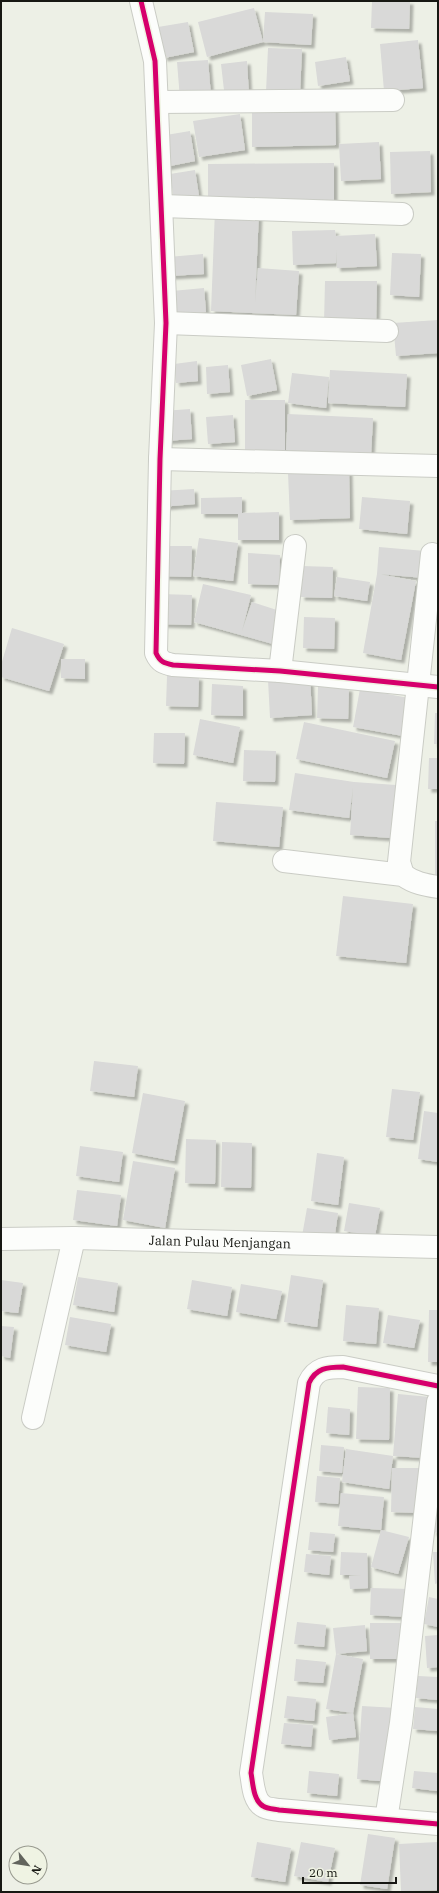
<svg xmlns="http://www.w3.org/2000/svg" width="439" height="1893" font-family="'IBM Plex Serif',serif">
  <defs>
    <filter id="shadow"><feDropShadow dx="3.5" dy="3.5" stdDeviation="1" flood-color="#0004"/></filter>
  </defs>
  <rect width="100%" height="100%" fill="#edf0e6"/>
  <g fill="#d9d9d8" filter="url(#shadow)">
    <polygon points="372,1 410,1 409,29 371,28"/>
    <polygon points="254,8 263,42 265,12 313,14 311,45 263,42 207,57 198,22"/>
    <polygon points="188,22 194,52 164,58 158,27"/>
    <polygon points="418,40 423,88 384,91 380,44"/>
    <polygon points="268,48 302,49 300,93 266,92"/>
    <polygon points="346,57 350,81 318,86 315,62"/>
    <polygon points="208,60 211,96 180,99 177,62"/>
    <polygon points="247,61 249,96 225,99 221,64"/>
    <polygon points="335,108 336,145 252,147 252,111"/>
    <polygon points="240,114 245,150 199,157 193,121"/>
    <polygon points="190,131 195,161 165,167 160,136"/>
    <polygon points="379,142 381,179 341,181 339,144"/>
    <polygon points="430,151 431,192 391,194 390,152"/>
    <polygon points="334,163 334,201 208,202 208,164"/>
    <polygon points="195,170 199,196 174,200 170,174"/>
    <polygon points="215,210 259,211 255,302 258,268 299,271 296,315 211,311"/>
    <polygon points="335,230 336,236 375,234 377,266 337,268 336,250 336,263 293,265 292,231"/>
    <polygon points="392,253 421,254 419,297 390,295"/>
    <polygon points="203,254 204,274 169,276 168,257"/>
    <polygon points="325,281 377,281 376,324 324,323"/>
    <polygon points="204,288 206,312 174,315 172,291"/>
    <polygon points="438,320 438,353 396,356 393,323"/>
    <polygon points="271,359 277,390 247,396 241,365"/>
    <polygon points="197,361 198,381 176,383 174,364"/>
    <polygon points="228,365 230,392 207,394 206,367"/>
    <polygon points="330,370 407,374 405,407 328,403"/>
    <polygon points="292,373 329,377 326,408 288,403"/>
    <rect x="245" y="400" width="40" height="57"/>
    <polygon points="190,409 192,439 165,441 163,411"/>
    <polygon points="288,414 373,418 371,454 286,450"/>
    <polygon points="233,415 235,442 208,444 206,417"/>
    <polygon points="349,471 350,518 290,520 288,473"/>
    <polygon points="194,489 195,504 161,507 160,491"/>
    <polygon points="242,497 242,513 279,512 279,540 238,540 238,514 201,514 201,498"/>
    <polygon points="362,497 410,501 407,534 359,529"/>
    <polygon points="199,538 238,543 233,581 193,576"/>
    <polygon points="161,546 192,546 191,577 160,576"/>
    <polygon points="379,547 425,551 424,578 379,574 416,581 401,660 363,653 377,574"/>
    <polygon points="248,553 280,555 279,585 248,584"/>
    <polygon points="302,566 333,567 332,598 301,597"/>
    <polygon points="337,577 370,582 367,601 334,596"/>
    <polygon points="203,584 251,595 242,631 252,602 283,612 273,644 194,622"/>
    <polygon points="161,594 192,595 191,625 160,624"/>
    <polygon points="304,617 335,618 334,649 303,648"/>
    <polygon points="12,628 64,644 49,691 1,677 1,665"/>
    <polygon points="61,659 85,659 85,679 61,678"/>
    <polygon points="167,676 199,677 198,707 166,706"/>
    <polygon points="310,677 312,715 270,718 268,680"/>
    <polygon points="212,684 243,686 243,716 211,715"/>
    <polygon points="318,687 349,688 348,719 317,718"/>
    <polygon points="360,689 409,698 403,736 353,727"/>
    <polygon points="435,713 438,713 438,744 434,744"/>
    <polygon points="200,719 240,727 233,763 193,755"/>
    <polygon points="304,722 395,741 387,778 296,759"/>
    <polygon points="154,733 185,733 184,764 153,763"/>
    <polygon points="244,750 276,751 275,782 243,781"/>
    <polygon points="429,758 438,758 438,789 428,789"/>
    <polygon points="295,773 354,782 396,785 391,838 350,835 353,788 349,818 289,810"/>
    <polygon points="216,802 283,807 279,847 213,841"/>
    <rect x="435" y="821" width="3" height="62"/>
    <polygon points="343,896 413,904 406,963 336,956"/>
    <polygon points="94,1061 138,1066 134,1097 90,1091"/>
    <polygon points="392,1089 420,1092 413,1140 386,1137"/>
    <polygon points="143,1093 185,1101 174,1161 132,1153"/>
    <polygon points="424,1111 438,1113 438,1162 418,1159"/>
    <polygon points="186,1139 216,1140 215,1184 185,1183"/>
    <polygon points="222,1142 252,1143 251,1188 221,1187"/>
    <polygon points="80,1146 123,1152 119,1182 76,1176"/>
    <polygon points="317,1153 344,1157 338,1205 311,1201"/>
    <polygon points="133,1161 175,1168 165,1228 123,1220"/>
    <polygon points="77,1190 121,1195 117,1226 73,1220"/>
    <polygon points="349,1203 380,1208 375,1236 344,1231"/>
    <polygon points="307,1208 338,1213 334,1241 302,1236"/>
    <polygon points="291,1275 323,1280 317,1327 284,1322"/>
    <polygon points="78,1277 118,1283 114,1312 73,1305"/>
    <polygon points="1,1280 23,1283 18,1313 1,1311"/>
    <polygon points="192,1280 232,1287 227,1316 187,1309"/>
    <polygon points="241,1284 282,1291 276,1319 236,1312"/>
    <polygon points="346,1305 379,1308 376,1344 343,1341"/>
    <polygon points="429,1310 438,1310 438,1362 428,1362"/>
    <polygon points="388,1315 420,1320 414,1348 383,1343"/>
    <polygon points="70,1317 111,1324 106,1352 65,1345"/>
    <polygon points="1,1326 14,1327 10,1358 1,1356"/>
    <polygon points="358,1387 390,1388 389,1440 356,1439"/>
    <polygon points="398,1394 430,1397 425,1458 393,1456 389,1489 342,1482 346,1449 393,1456"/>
    <polygon points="328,1407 350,1409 349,1435 326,1433"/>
    <polygon points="321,1445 344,1447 342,1473 319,1471"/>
    <polygon points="392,1468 422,1468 421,1513 391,1512"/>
    <polygon points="317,1476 340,1478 338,1504 315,1502"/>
    <polygon points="341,1493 384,1497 381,1530 338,1526"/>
    <polygon points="437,1511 438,1511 438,1533 433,1532"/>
    <polygon points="381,1530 409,1537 398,1574 371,1567"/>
    <polygon points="310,1532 335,1534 333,1552 308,1550"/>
    <polygon points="341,1552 367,1553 368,1588 350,1589 349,1576 361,1575 340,1575"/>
    <polygon points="433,1552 438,1552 438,1583 435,1584"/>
    <polygon points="306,1554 331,1556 329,1575 304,1572"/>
    <polygon points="371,1588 410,1589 408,1617 370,1615"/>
    <polygon points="429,1597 438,1599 438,1627 424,1624"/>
    <polygon points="297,1622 326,1625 324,1647 294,1644"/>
    <polygon points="370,1623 402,1623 403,1659 370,1659"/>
    <polygon points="365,1625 367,1651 336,1654 363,1659 353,1713 326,1709 336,1654 333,1628"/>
    <polygon points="438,1635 438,1667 427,1668 425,1636"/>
    <polygon points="296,1659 326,1662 323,1683 294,1681"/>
    <polygon points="418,1676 438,1677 438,1700 416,1698"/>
    <polygon points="287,1696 316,1699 314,1721 284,1718"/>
    <polygon points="362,1706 397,1708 391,1782 357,1779"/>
    <polygon points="415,1707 438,1709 438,1731 413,1729"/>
    <polygon points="353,1713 356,1737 329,1740 326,1717"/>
    <polygon points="284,1723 313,1725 311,1747 281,1744"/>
    <polygon points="309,1771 339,1774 337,1796 307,1793"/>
    <polygon points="414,1771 438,1773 437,1791 412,1788"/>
    <polygon points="368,1834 395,1838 387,1889 360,1885"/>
    <polygon points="257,1842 291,1848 285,1882 251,1877"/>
    <polygon points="301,1842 335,1848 328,1882 294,1876"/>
    <polygon points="438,1842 438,1890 401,1891 399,1844"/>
  </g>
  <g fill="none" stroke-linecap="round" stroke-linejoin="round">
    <defs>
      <g id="minor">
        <path d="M141,1L155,61L166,323L160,459L156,653C160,662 164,663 173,665L280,671L438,687"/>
        <polyline points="157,102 393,100"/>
        <polyline points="162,206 402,214"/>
        <polyline points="166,323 387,331"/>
        <polyline points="160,459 438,466"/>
        <polyline points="280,671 295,546"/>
        <path d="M284,861L403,875C414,883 425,885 438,887"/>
        <polyline points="403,875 399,862 432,554"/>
        <path d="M438,1386L343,1367C327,1367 316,1368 309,1383L251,1773C253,1783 253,1800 263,1806C267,1809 274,1809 279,1810L438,1824"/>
        <polyline points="33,1418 74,1238"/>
        <polyline points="386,1820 401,1723 438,1402"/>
      </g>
      <g id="tertiary">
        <path id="s1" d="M1,1239L74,1238L438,1247"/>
      </g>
    </defs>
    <use href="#minor" stroke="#caccc5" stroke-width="24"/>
    <use href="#tertiary" stroke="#caccc5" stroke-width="24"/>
    <use href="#minor" stroke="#fcfdfb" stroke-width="22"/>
    <use href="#tertiary" stroke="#fcfdfb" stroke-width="22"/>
    <defs>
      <g id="cycleway">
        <path d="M141,1L155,61L166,323L160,459L156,653C160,662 164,663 173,665L280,671L438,687"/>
        <path d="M438,1386L343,1367C327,1367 316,1368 309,1383L251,1773C253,1783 253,1800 263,1806C267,1809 274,1809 279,1810L438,1824"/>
      </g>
    </defs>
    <use href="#cycleway" stroke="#eff3e3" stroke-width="8"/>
    <use href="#cycleway" stroke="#d6006c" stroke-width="5"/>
  </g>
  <g text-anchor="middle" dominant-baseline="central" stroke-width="3" stroke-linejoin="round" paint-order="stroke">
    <g font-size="13" fill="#171813" stroke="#eff3e3">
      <text stroke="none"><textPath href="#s1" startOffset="219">Jalan Pulau Menjangan</textPath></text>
    </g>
  </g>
  <rect width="439" height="1893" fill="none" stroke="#171813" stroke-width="4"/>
  <g transform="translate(28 1865) rotate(120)"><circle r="19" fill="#eff3e3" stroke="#999b90"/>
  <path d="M0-3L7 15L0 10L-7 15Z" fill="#62645d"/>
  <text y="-6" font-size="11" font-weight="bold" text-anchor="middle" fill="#171813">N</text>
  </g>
  <path d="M303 1877v6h93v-6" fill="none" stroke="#171813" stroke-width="2"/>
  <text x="309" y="1877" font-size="12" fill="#171813" stroke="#eff3e3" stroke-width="3" paint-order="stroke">20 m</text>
</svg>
